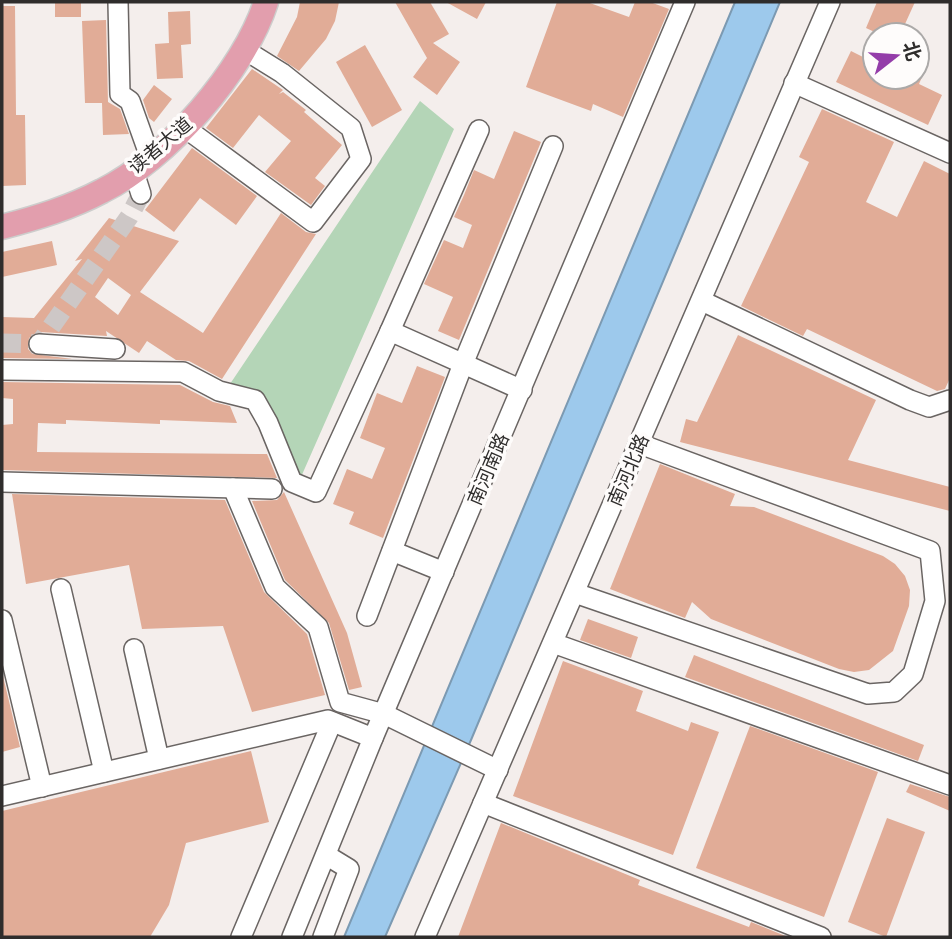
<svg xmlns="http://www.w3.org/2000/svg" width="952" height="939" font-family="'Source Serif 4','Noto Sans SC',serif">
  <rect width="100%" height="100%" fill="#f4eeec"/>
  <polygon fill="#b4d5b7" points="420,101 454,129 301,477 255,405 230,384"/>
  <polygon fill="#9dc9ec" stroke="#7c9ab2" stroke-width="2" points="735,2 780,2 471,740 385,937 344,937"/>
  <g fill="#e1ac97" fill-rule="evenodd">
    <rect x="55" y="2" width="26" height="15"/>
    <polygon points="300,2 339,2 335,21 326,39 299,71 277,56 297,17"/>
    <polygon points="395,2 430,2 449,34 433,43 460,62 437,95 413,77 427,58"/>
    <polygon points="446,2 486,2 477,19"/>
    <polygon points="557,2 587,2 629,17 635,2 650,2 669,9 623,117 593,104 591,111 526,87"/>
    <polygon points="877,2 915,2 900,35 881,35 866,28"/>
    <polygon points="2,6 15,6 16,115 25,115 26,185 2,186"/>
    <polygon points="190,11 191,44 181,45 183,78 157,79 155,44 169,43 168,12"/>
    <polygon points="106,20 108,102 120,109 129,134 103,135 102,103 85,103 82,21"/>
    <polygon points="365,45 402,110 372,127 336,62"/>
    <polygon points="851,51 875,63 875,77 922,77 919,84 942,95 928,125 836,82"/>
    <polygon points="252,69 283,90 279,94 283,92 306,110 304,112 342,145 315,178 325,186 311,205 265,172 291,141 259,115 233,148 206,128"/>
    <polygon points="154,85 172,99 154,122 149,118 143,100"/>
    <polygon points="822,109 894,142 866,202 897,217 924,161 950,174 950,378 945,389 937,391 807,329 803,336 741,306 809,162 799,157"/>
    <polygon points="514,131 541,142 459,340 438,331 453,297 424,284 444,240 463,248 472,225 454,217 464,195 474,170 494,179"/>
    <polygon points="192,148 257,196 236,225 200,198 174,232 145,210"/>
    <path d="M281,213L306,232L316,234L222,379L189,361L176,360L147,341L139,353L106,331L107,336L40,332L29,338L28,349L33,354L73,359L2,358V317L34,318L82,259L75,261L109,218L179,241L140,292L203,333ZM108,278L131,295L118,315L95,297Z"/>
    <polygon points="52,241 57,265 2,277 2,252"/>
    <polygon points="738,335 876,400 848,460 950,487 950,511 680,442 686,419 697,422"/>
    <polygon points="417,366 445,377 383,538 349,524 354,512 333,504 347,469 372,479 385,448 360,438 377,393 402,403"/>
    <polygon points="2,382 180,385 213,402 230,406 237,423 160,420 160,424 66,420 66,424 38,423 37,452 267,454 277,478 2,470 2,425 13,424 13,399 2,398"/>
    <polygon points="660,464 735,494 730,506 754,507 883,556 895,564 905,576 910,590 909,606 893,651 869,670 854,672 839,669 711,619 692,602 685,618 610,589"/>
    <polygon points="284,492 347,633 362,687 349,690 329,623 285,580 252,501 277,500"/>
    <polygon points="12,494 225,500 264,592 307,634 325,695 252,712 223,626 142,629 129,565 26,584"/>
    <polygon points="588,619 638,637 631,658 580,640"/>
    <polygon points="694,655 924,745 918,761 685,677"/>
    <polygon points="563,661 643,691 636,711 688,731 691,722 719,732 673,855 513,796"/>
    <polygon points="2,672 20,747 2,752"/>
    <polygon points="750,726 878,772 824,917 696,868"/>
    <polygon points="251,751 269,822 186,843 169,905 150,937 2,937 2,811"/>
    <polygon points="910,784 950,797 950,811 906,792"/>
    <polygon points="887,818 925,832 886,937 848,922"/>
    <polygon points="501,823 640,880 638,885 749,927 751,922 788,937 458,937"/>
  </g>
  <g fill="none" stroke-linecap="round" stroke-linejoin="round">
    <polyline stroke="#cdc7c6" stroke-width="19" stroke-dasharray="19 10" stroke-linecap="butt" points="2,343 39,344 129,217 141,194"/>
    <defs>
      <g id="minor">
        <polyline points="118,2 120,94 130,101 150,157"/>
        <polyline points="794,83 950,153"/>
        <polyline points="184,127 313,222 361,159 351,128 282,73 245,50"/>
        <polyline points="133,169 141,194"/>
        <polyline points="702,301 910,400 929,407 950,400"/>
        <polyline points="390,331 479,130"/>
        <polyline points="39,344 115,349"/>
        <polyline points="2,370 183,372 219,391 255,400 268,423 292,482 316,492 390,331 522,390"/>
        <polyline points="2,482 272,489"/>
        <polyline points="233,488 275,587 318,627 340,702 384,714 498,770"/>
        <polyline points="392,551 444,572"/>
        <polyline points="61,589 104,772"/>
        <polyline points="575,593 868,694 894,692 913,674 935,601 930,551 640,444"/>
        <polyline points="367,616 463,364 553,146"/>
        <polyline points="2,620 42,787"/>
        <polyline points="553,643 950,785"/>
        <polyline points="134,649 159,759"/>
        <polyline points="2,796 328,720 373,738"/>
        <polyline points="483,803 821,937"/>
        <polyline points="241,937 332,722"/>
        <polyline points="292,937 373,738 685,2"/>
        <polyline points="323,937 349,869 326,855"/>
        <polyline points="425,937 830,2"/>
      </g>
      <path id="major" d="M2,227C36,218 70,208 102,191C167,159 244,71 266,2"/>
    </defs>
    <use href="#minor" stroke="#6a6563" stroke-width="22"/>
    <use href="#major" stroke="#cdcdcc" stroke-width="27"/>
    <use href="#minor" stroke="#fff" stroke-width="19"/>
    <use href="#major" stroke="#e29ead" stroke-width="24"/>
  </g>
  <g text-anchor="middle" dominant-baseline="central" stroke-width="7" stroke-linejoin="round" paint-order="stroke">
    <g font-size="19" fill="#2f2d2c" stroke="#fefcfb">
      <text transform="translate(160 145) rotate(-40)">读者大道</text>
      <text transform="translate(488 469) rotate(-67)">南河南路</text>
      <text transform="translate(628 470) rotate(-67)">南河北路</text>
    </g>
  </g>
  <rect width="952" height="939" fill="none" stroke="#2f2d2c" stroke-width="7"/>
  <g transform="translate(896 56) rotate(73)"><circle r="33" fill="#fefcfb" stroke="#aba9a8" stroke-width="2"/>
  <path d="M0-5L12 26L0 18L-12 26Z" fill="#943da9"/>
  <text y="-10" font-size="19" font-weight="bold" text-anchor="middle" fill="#2f2d2c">北</text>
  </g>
</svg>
